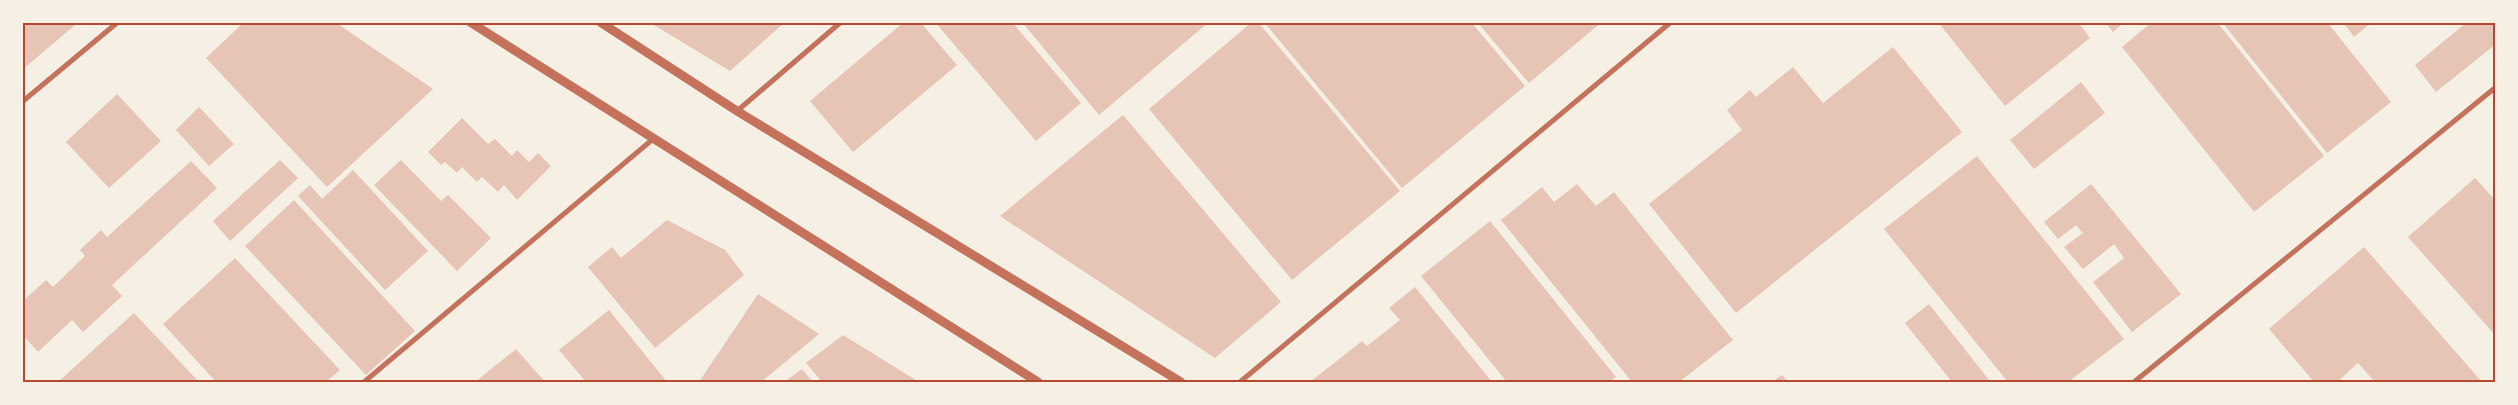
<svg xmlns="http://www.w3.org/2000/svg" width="2518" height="405" font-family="'DejaVu Sans',sans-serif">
  <rect width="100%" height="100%" fill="#f6efe4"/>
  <g fill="#e6c5b7">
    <polygon points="22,22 73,22 75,25 22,70"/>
    <polygon points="244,22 335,22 433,89 327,187 206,58"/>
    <polygon points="649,22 785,22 730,71"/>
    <polygon points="904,22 920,22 957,65 853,152 810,101"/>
    <polygon points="935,22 1012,22 1081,103 1036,141"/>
    <polygon points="1022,22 1209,22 1099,115"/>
    <polygon points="1252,22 1258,22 1400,191 1292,280 1149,109"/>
    <polygon points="1264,22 1471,22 1525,86 1402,188"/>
    <polygon points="1477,22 1602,22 1529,83"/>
    <polygon points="1938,22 2078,22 2090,38 2005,106"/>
    <polygon points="2105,22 2124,22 2113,32"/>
    <polygon points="2152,22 2217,22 2324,156 2254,212 2122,47"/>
    <polygon points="2222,22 2327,22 2391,102 2327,153"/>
    <polygon points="2343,22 2372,22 2354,37"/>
    <polygon points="2467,22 2496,22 2496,44 2436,92 2415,65"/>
    <polygon points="1893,47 1962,132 1736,313 1649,204 1742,130 1727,110 1750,90 1756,97 1793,67 1823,103"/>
    <polygon points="2081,82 2105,113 2034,169 2010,140"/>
    <polygon points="117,94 161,141 109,188 66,142"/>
    <polygon points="199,107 234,144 209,166 176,130"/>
    <polygon points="1123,115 1281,302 1215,358 1000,216"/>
    <polygon points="462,118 488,144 495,139 512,156 517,150 529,162 538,153 551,166 517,200 504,185 498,192 482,177 477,182 462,167 457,173 445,162 441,165 428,152"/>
    <polygon points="1977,156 2124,339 2068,382 2008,382 1884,229"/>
    <polygon points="280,160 298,178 230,241 213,221"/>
    <polygon points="401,160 441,201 448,195 491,238 457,271 374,185"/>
    <polygon points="191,161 217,188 112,285 122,296 83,332 72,320 38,352 22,334 22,302 46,280 53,287 85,256 80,250 101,230 107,237"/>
    <polygon points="353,170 428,251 385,290 298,196 310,185 322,199"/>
    <polygon points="2475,178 2496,201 2496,336 2408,237"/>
    <polygon points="1577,184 1596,206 1614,192 1733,340 1679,382 1632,382 1501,220 1542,187 1554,202"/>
    <polygon points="2091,184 2181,294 2132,332 2093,282 2124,258 2114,244 2083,269 2064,247 2083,233 2076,225 2058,239 2044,222"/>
    <polygon points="294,200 415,331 366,375 245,246"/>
    <polygon points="667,220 725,250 744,275 655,348 588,267 612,247 621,258"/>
    <polygon points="1490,221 1616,377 1609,382 1507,382 1421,276"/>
    <polygon points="2364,247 2482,382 2375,382 2358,363 2337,382 2314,382 2269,329"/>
    <polygon points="235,258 340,370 326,382 304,382 302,380 300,382 216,382 163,324"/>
    <polygon points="1415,287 1492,382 1310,382 1362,341 1367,346 1400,320 1389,308"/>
    <polygon points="758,294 819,334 761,382 699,382"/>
    <polygon points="1929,304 1989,380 1986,382 1952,382 1905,323"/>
    <polygon points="609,310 667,382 586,382 559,350"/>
    <polygon points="134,313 199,382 58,382"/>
    <polygon points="843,335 919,382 822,382 806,363"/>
    <polygon points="516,349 545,382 475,382"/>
    <polygon points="802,369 813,382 784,382"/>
    <polygon points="1782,375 1788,382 1772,382"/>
  </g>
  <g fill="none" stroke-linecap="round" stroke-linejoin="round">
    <g stroke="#c5725c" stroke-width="5">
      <polyline points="22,102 118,22"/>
      <polyline points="737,111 841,22"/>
      <polyline points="364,382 653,139"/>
      <polyline points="1240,382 1671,22"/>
      <polyline points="2134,382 2496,87"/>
    </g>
    <g stroke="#c5725c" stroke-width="9">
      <polyline points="470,22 1038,382"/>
      <polyline points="600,22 737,111 1181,382"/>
    </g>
  </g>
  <rect width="2518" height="405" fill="none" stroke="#f6efe4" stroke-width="48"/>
  <rect x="24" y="24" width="2470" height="357" fill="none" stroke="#b5482f" stroke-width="2"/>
</svg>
